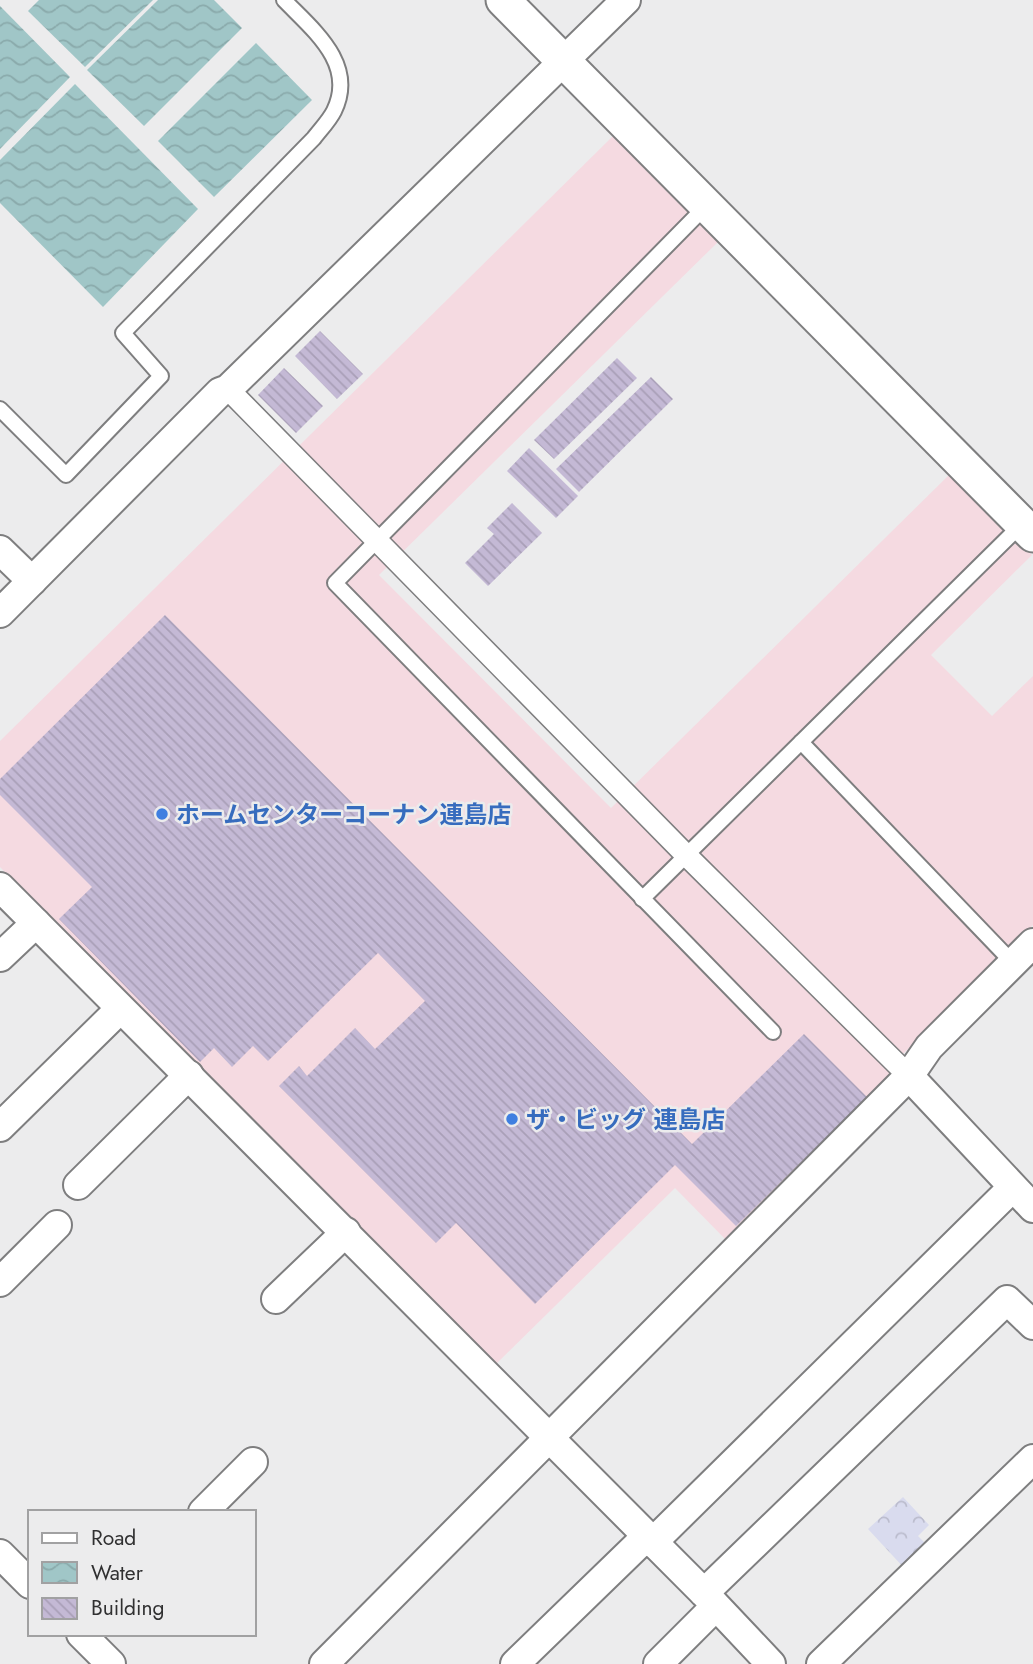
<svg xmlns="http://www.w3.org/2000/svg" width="1033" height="1664" font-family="Jost,'Noto Sans JP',sans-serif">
  <defs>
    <pattern id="forest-crowns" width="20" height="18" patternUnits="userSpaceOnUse" patternTransform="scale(1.75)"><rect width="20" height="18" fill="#d9dbee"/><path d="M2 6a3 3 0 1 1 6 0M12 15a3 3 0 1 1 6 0" fill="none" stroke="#bbbccd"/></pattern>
    <pattern id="water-waves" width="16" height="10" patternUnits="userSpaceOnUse" patternTransform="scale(1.75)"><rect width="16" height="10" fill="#a0c6c7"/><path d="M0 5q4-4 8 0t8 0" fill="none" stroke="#8aaaab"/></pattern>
    <pattern id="building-back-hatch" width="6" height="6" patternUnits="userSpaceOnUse" patternTransform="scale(1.75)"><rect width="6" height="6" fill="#c4b9d5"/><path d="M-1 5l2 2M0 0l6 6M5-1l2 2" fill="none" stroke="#a99fb7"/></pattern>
  </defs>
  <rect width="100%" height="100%" fill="#ececed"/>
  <polygon fill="#f5dae1" points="613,136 718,242 379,575 611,808 951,473 1032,555 931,655 992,716 1033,676 1033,925 902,1055 888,1087 729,1243 675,1188 495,1365 0,867 0,741"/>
  <polygon fill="url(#forest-crowns)" points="903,1497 929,1525 918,1536 929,1547 905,1569 868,1529"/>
  <g fill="url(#water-waves)">
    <polygon points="39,0 153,0 85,67 28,11"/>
    <polygon points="158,0 214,0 242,28 144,126 87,70"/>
    <polygon points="0,6 70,77 0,149"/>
    <polygon points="256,43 312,100 214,197 158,141"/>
    <polygon points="75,84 198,209 103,307 0,203 0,160"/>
  </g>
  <g fill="url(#building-back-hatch)">
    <polygon points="320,331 363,374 337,399 295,356"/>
    <polygon points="617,358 637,378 554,459 534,440"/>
    <polygon points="284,368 323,406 296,433 258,395"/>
    <polygon points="651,377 673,399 579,492 556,469"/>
    <polygon points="529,448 578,496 556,518 507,471"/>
    <polygon points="512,503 542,533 488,586 465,563 494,534 487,528"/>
    <polygon points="165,615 692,1144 804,1034 867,1097 736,1226 675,1165 535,1304 456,1223 436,1243 279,1086 299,1066 307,1076 355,1028 375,1049 425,1001 378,953 268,1061 253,1046 232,1067 214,1048 200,1062 59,919 92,887 0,795 0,779"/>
  </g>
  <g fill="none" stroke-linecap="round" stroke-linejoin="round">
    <defs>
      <g id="service">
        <polyline points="707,205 335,583 773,1032"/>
        <path d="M0,409L66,475L161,376L123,333L314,138C320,130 329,121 334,111C357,64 313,30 284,0"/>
        <polyline points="801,742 1013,963"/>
        <polyline points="642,899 1022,524"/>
      </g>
      <polyline id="pedestrian" points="228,389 687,856 909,1076"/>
      <g id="minor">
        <polyline points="0,550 32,581"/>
        <polyline points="0,613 220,392 228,389 626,0"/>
        <polyline points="0,887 704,1593 771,1664"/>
        <polyline points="0,957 36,923"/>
        <polyline points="909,1076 1033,1208"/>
        <polyline points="0,1127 120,1009"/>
        <polyline points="78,1185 189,1075"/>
        <polyline points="0,1282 57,1225"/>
        <polyline points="276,1299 346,1232"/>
        <polyline points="203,1512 253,1462"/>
        <polyline points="652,1543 1012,1188"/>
        <polyline points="0,1554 30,1584"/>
        <polyline points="704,1593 1007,1300 1033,1325"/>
        <polyline points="81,1634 111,1664"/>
        <polyline points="324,1664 909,1076 929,1047 1033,943"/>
        <polyline points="515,1664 646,1537"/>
        <polyline points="658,1664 715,1607"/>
        <polyline points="821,1664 1033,1459"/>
      </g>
      <polyline id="tertiary" points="503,0 1033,535"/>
    </defs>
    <use href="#service" stroke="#7e7e7f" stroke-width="18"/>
    <use href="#pedestrian" stroke="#7e7e7f" stroke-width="24"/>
    <use href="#minor" stroke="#7e7e7f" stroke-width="32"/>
    <use href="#tertiary" stroke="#7e7e7f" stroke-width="37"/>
    <use href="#service" stroke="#fff" stroke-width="14"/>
    <use href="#pedestrian" stroke="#fff" stroke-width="21"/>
    <use href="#minor" stroke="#fff" stroke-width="28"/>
    <use href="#tertiary" stroke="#fff" stroke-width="33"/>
  </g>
  <g fill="#3f7fe0" stroke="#ececed" stroke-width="2.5">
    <circle cx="162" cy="814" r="7"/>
    <circle cx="512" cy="1119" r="7"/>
  </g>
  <g text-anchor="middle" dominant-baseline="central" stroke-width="5" stroke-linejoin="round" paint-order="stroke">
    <g font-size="24" font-weight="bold" fill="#366cbe" stroke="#ececed" text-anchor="start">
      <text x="176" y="814">ホームセンターコーナン連島店</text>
      <text x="526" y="1119">ザ・ビッグ 連島店</text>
    </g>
  </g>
  <rect x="28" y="1510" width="228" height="126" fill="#ececed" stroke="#a1a1a2" stroke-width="2"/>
  <rect x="42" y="1533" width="35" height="10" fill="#ffffff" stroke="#a1a1a2" stroke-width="2"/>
  <text x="91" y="1545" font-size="21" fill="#303031">Road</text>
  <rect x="42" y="1562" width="35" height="21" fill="url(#water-waves)" stroke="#a1a1a2" stroke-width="2"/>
  <text x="91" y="1580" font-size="21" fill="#303031">Water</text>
  <rect x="42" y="1598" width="35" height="21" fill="url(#building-back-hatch)" stroke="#a1a1a2" stroke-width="2"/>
  <text x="91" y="1615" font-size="21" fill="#303031">Building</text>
</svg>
